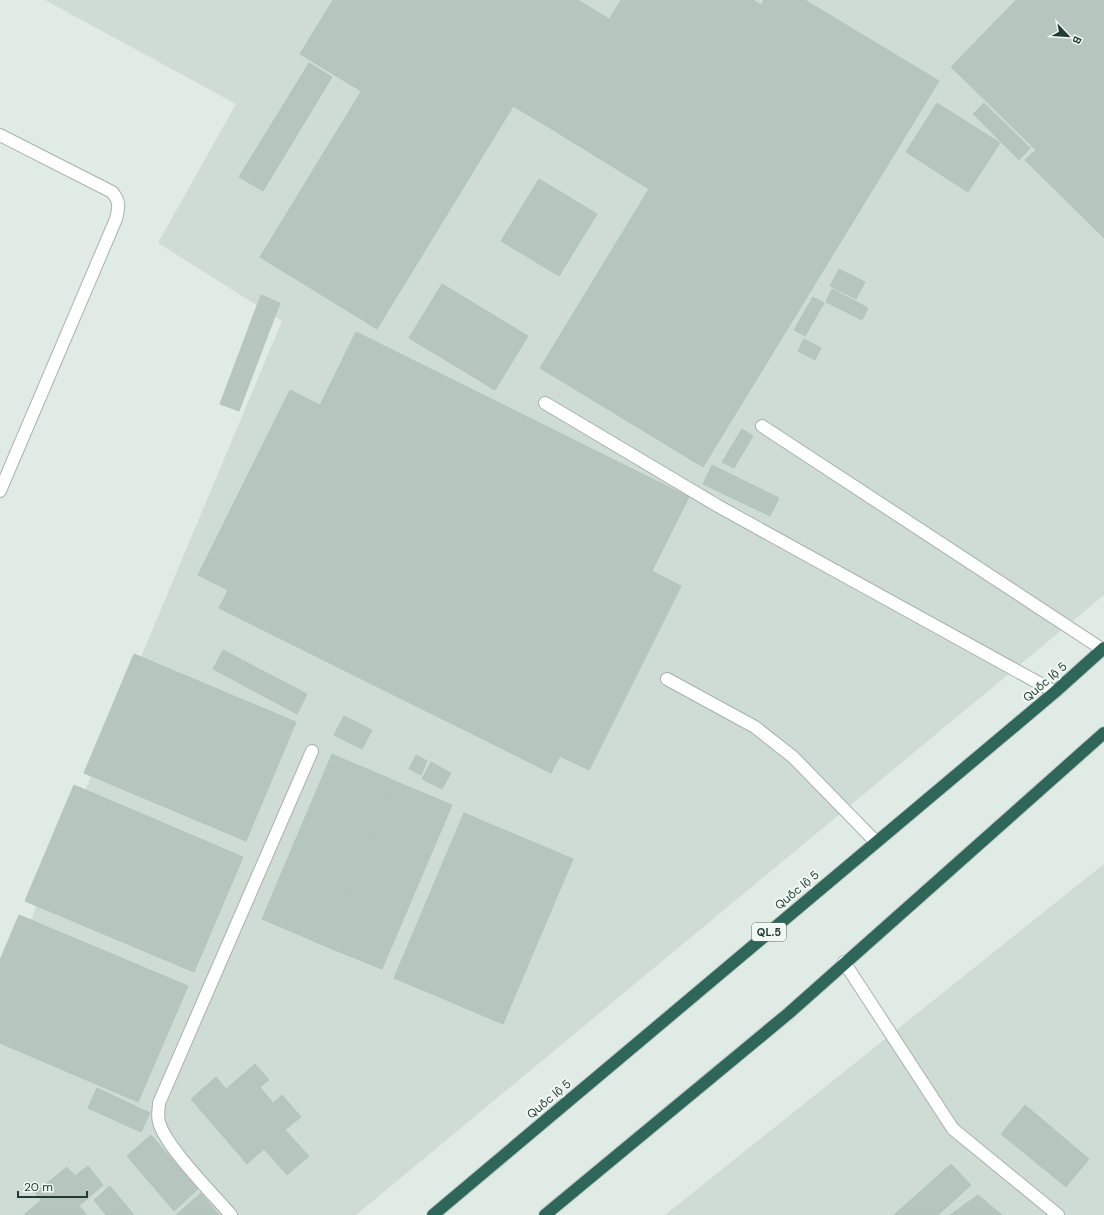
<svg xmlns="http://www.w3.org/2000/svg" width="1104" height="1215" font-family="'DM Sans',sans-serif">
  <rect width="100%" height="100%" fill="#e1ebe6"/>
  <g fill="#cfdbd5">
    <polygon points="45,0 1104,0 1104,595 356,1215 0,1215 0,993 282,321 158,243 236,104"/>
    <polygon points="1104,864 1104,1215 665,1215"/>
  </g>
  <g fill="#b6c6bf" stroke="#b3c5bd">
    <polygon points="333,0 374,0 405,19 361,91 300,54"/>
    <polygon points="374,0 417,0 405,19"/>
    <polygon points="417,0 578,0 377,329 260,257"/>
    <polygon points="578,0 609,19 545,125 513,106"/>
    <polygon points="621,0 753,0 761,5 764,0 805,0 939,81 703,467 540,368 649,189 545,125"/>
    <polygon points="1016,0 1104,0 1104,238 1025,160 1036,150 951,67"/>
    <polygon points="309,63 332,77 263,191 239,177"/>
    <polygon points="937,103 1000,143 968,192 906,152"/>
    <polygon points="984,103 1030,148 1019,160 973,114"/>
    <polygon points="539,179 597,214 559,276 501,241"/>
    <polygon points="839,269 865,282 856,299 830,286"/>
    <polygon points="442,284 528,336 495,390 409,338"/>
    <polygon points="832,289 868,308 862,320 826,302"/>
    <polygon points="261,295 280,303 239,411 220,404"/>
    <polygon points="813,297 824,303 805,336 794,330"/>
    <polygon points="356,332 689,497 652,571 681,586 589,770 560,756 551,773 219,608 228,590 198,575 290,390 320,405"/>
    <polygon points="804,339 821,348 815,360 798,351"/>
    <polygon points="742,429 753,436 734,468 722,462"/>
    <polygon points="712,465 779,498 770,516 703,484"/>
    <polygon points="223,650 307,694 297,714 213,669"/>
    <polygon points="134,654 296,722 246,841 84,773"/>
    <polygon points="344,716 372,730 362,749 334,735"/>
    <polygon points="332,754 395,781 325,946 262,919"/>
    <polygon points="416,755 427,761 421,775 409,769"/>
    <polygon points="431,762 451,773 442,789 422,779"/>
    <polygon points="395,781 452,805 382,969 325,946"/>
    <polygon points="74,785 243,857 194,972 25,901"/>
    <polygon points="464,813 573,859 503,1024 394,978"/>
    <polygon points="19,915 188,986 138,1102 0,1043 0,960"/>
    <polygon points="255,1064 269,1080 260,1087 273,1103 282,1095 301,1117 285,1130 309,1156 287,1175 264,1149 247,1164 191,1099 216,1077 226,1089"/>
    <polygon points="97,1088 150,1113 141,1132 88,1108"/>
    <polygon points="1025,1105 1089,1159 1066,1187 1001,1134"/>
    <polygon points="151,1135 198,1189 174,1211 127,1156"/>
    <polygon points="951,1164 971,1185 938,1215 894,1215"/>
    <polygon points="88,1166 103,1185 79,1206 87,1215 24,1215 41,1200 35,1193 67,1167 75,1176"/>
    <polygon points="110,1186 134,1215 106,1215 94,1200"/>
    <polygon points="201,1193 219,1215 176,1215"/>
    <polygon points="978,1195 1002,1215 950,1215"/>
  </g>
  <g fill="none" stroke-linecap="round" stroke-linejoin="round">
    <defs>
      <g id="minor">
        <path d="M0,135L112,192C120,201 119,207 116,219L0,491"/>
        <polyline points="545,403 718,506 1055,692"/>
        <polyline points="762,426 1102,649"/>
        <polyline points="667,679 755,727 793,757 876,842"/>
        <polyline points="844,962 953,1129 1058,1215"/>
        <path d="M231,1215C213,1194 165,1146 159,1122C157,1116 159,1109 159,1103L312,751"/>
      </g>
      <g id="highway">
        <polyline points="433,1215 1055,692 1104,648"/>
        <polyline points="545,1215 789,1013 1104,733"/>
      </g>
    </defs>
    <use href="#minor" stroke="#a4b3ad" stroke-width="14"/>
    <use href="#highway" stroke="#c1c8c6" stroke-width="14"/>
    <use href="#minor" stroke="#fff" stroke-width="12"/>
    <use href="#highway" stroke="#2e6759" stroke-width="12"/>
  </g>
  <g text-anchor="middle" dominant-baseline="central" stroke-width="4" stroke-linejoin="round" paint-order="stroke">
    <rect fill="#f1f8f4" stroke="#60746e" stroke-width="1" x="752" y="923" width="34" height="18" rx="3"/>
    <g font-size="11" font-weight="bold" fill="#223b34">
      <text x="769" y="932">QL.5</text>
    </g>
    <g font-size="12" fill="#223b34" stroke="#f1f8f4">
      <text transform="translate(1045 682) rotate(-41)">Quốc lộ 5</text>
      <text transform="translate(797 890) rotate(-40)">Quốc lộ 5</text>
      <text transform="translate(549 1099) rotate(-40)">Quốc lộ 5</text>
    </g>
  </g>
  <g transform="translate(1068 36) rotate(115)" stroke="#f1f8f4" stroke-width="3" paint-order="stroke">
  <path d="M0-3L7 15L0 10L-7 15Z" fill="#223b34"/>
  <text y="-6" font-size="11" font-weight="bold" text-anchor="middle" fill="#223b34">B</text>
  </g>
  <path d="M18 1191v6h69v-6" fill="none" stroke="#223b34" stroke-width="2"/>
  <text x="24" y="1191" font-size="12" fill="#223b34" stroke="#f1f8f4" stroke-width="3" paint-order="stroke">20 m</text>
</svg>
